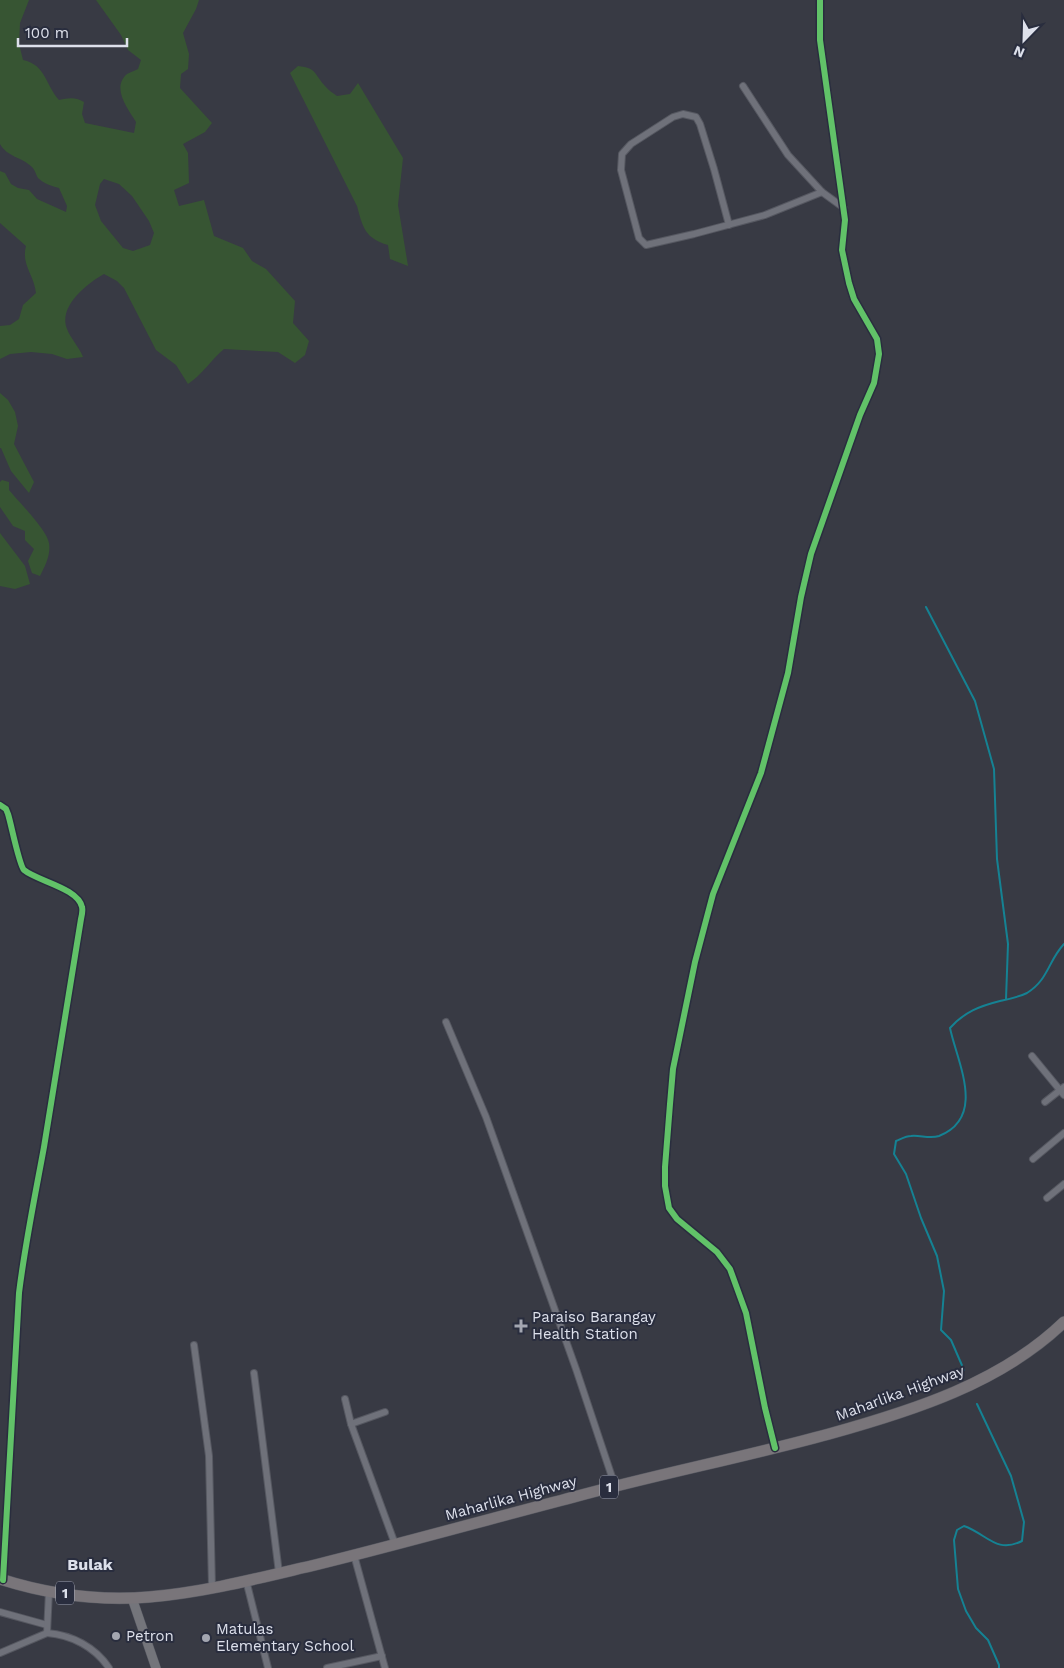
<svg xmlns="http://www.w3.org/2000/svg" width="1064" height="1668" font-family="'Work Sans',sans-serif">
  <rect width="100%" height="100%" fill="#383a44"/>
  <g fill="#375533" fill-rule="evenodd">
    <path d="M0,0H29L20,23L19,44L23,60C46,65 45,84 59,100C69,98 75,97 84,102L82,114L85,123L134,133L136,122C128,109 111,88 127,74C130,72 135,71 138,69L141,60L128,50L121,35L96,0H199L196,9L183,33L189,54L188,69L181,74L180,88L212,123L205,132L183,144L188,153L189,183L174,190L179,206L204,200L214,236L243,248L252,261L266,269L295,301L293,323L309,341L305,355L295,363L278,352L224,349C211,360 202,375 188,384L176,365L156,350L124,288L117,281L104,274C86,284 58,307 67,329C71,339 79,347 83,357L67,359L52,354L31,352L10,354L0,359V326L10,325L19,319L23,305L36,293C34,274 21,265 26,246L0,223V171L5,173L11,184L18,188L29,190L37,199L66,212L67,206L59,188C52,186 44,184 38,178C36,175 35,170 32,167C22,157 7,157 0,144ZM104,179L119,184L132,196L149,221L154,233L150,245L133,251L123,248L101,221L95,205L100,184Z"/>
    <path d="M298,66C317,68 314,74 325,86C328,90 333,93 337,96L350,94L358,83L403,158L398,205L408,266L390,259L388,245C365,238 363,228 357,206L290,73Z"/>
    <polygon points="0,393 8,400 15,412 18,426 14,444 34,482 29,493 11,471 1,448 0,448"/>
    <path d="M2,480L9,482V490C18,501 47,530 49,543C51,555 45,566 40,576L32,573L28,561L34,549L25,540V531L13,526L0,507V482Z"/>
    <polygon points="0,533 25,566 30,584 15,589 0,586"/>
  </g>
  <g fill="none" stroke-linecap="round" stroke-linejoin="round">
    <g stroke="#158293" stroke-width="2">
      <polyline points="926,607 975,701 994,769 997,859 1008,944 1006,999"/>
      <path d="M964,1370L951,1340L941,1330L944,1291L937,1256L921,1218L906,1174L894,1154L896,1141C901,1139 906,1136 911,1136C920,1135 930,1139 939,1136C987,1117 957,1062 950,1028C964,1012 980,1006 1000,1001C1009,999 1019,997 1027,993C1049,979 1048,961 1064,944"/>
      <path d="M977,1404L1011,1476L1024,1522L1022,1541C996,1554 987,1534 964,1526L957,1530L954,1540L958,1589L966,1611L976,1628L988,1640L999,1665V1668"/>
    </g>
    <defs>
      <g id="street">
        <polyline points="743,86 788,155 822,192 844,208"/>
        <polyline points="729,225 714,169 700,124 696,117 683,114 673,117 631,144 622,154 621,170 639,238 646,245 694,234 765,215 822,192"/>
        <path d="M0,805L6,809L8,814C11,823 19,865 24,870C37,881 78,888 82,907C83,911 82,915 81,919C68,995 56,1071 44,1147C35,1196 25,1244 19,1293L3,1580"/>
        <polyline points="446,1022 486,1117 576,1369 615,1486"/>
        <polyline points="1032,1056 1064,1095"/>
        <polyline points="1045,1102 1064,1087"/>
        <polyline points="1033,1159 1064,1133"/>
        <polyline points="1047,1198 1064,1184"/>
        <polyline points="194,1345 209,1456 212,1587"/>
        <polyline points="254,1373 279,1573"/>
        <polyline points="345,1399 351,1424 395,1544"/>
        <polyline points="351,1424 385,1412"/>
        <polyline points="775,1448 765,1408 746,1313 730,1269 717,1252 677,1219 669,1208 665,1186 665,1167 670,1104 673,1069 695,962 713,894 761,773 788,673 801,597 811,554 860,415 874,383 879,354 877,339 854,299 849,283 842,250 845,220 820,40 820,0"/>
        <polyline points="354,1555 385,1668"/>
        <polyline points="246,1580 268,1668"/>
        <polyline points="0,1612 47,1625"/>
        <path d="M47,1633C72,1635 95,1647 109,1668"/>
        <polyline points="0,1653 47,1633 49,1591"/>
        <polyline points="327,1668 382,1656"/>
      </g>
      <polyline id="secondary" points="132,1598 156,1668"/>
      <path id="highway" d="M0,1579C47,1594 100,1601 149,1597C207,1592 263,1577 319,1564C404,1543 489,1519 574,1497C658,1474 745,1457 829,1434C912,1411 1001,1383 1064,1322"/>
    </defs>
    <use href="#street" stroke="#565861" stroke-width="8"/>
    <use href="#secondary" stroke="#565861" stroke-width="10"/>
    <use href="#highway" stroke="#565861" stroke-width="12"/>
    <use href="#street" stroke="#6f717a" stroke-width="6"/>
    <use href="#secondary" stroke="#74757b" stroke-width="9"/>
    <use href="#highway" stroke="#79757a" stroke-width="11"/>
    <defs>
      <g id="cycleway">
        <path d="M0,805L6,809L8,814C11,823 19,865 24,870C37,881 78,888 82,907C83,911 82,915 81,919C68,995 56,1071 44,1147C35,1196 25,1244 19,1293L3,1580"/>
        <polyline points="775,1448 765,1408 746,1313 730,1269 717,1252 677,1219 669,1208 665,1186 665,1167 670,1104 673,1069 695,962 713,894 761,773 788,673 801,597 811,554 860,415 874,383 879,354 877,339 854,299 849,283 842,250 845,220 820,40 820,0"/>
      </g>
    </defs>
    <use href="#cycleway" stroke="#292d3e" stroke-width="9"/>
    <use href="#cycleway" stroke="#61c268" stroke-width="6"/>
  </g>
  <g fill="#a3a6b1" stroke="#292d3e" stroke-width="2">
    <path d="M518.5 1318.5h5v5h5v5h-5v5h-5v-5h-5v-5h5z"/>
    <circle cx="116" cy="1636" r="5"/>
    <circle cx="206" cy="1638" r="5"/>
  </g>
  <g text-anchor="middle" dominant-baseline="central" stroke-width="4" stroke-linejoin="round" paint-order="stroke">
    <g fill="#292d3e" stroke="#a7aab7" stroke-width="1">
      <rect x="600" y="1475.5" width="18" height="23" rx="4"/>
      <rect x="56" y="1581.5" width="18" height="23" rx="4"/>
    </g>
    <g font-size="14" font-weight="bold" fill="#dde0eb">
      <text x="609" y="1487">1</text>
      <text x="65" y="1593">1</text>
    </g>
    <g font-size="15" fill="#dde0eb" stroke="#292d3e" text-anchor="start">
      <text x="532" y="1317">Paraiso Barangay<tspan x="532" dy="17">Health Station</tspan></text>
      <text x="216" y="1629">Matulas<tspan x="216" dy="17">Elementary School</tspan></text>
      <text x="126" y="1636">Petron</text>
    </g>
    <g font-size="15" fill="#dde0eb" stroke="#292d3e">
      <text transform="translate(900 1393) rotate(-20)">Maharlika Highway</text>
      <text transform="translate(511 1498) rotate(-15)">Maharlika Highway</text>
    </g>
    <g font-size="16" font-weight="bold" fill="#dde0eb" stroke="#292d3e">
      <text x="90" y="1564">Bulak</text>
    </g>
  </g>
  <g transform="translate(1024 40) rotate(203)" stroke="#292d3e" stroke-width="4" paint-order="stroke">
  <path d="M0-4L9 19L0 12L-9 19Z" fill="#dde0eb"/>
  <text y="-8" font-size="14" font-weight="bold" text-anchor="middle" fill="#dde0eb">N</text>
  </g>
  <path d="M18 38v8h109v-8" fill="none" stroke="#dde0eb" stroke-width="2.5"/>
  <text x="25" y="38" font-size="15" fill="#dde0eb" stroke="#292d3e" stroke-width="4" paint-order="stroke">100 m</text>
</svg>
